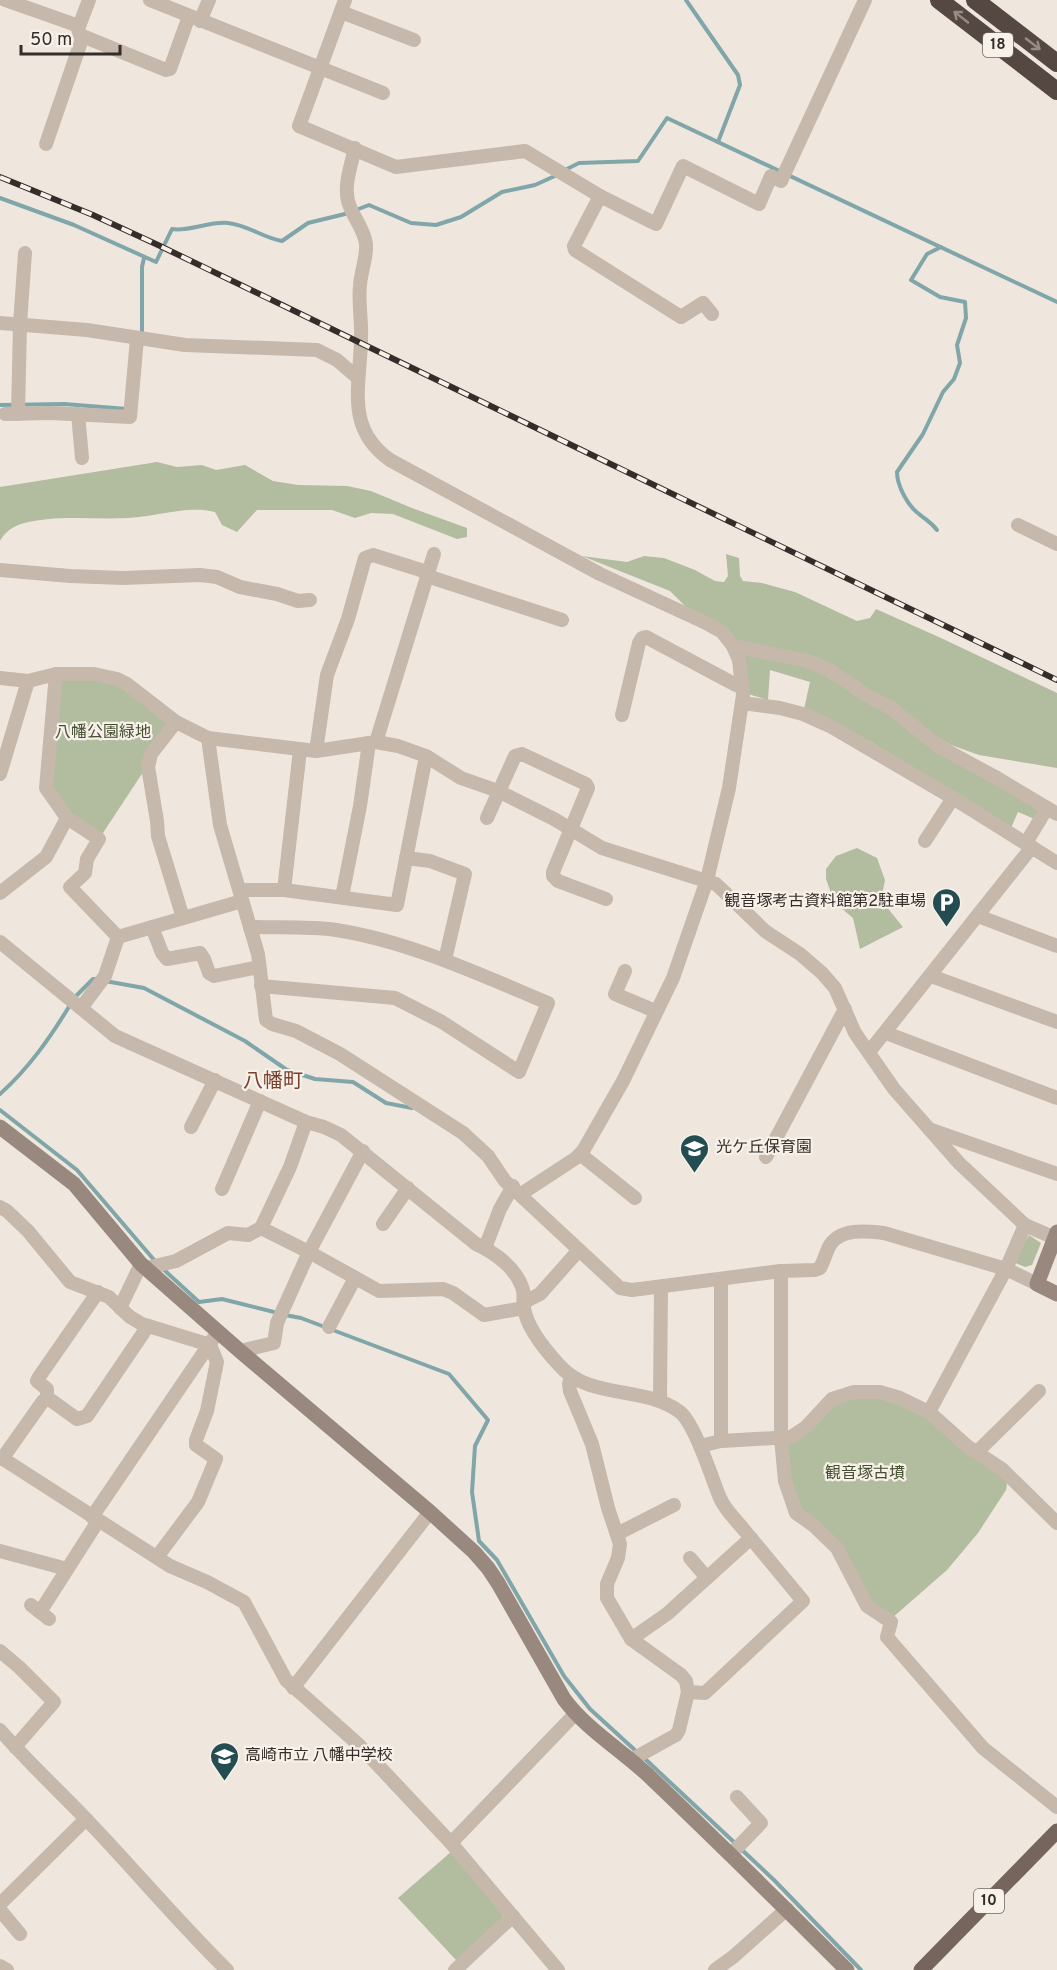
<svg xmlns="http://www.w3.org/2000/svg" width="1057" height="1970" font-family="Overpass,'Noto Sans JP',sans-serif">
  <rect width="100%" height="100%" fill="#efe7de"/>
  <g fill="#b2bda0">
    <path d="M157,462L177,467L202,465L216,470L245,465L273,481L298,485L347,486L371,491L412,508L467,528V537L457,539L393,514L371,513L355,518L332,510H257L237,532L222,525L215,512C186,505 157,517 128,518C93,520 55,514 21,524C12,527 5,532 0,541V487Z"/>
    <polygon points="726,554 739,558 740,576 743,581 762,583 795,592 857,621 870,618 876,609 941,638 1057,693 1057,768 979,755 951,745 916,727 835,668 738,645 686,607 670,591 582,556 627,562 644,556 664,558 695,570 715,581 724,582 728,576"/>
    <polygon points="746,653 808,665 1038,806 1037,820 1018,812 1011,828 871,742 804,709 810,682 770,670 768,700 748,694 743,659"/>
    <polygon points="56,674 105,676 176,722 99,839 67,818 46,788"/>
    <polygon points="857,848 877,858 885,880 881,900 903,927 860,949 853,918 834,902 826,879 826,869 836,856"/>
    <polygon points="1029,1235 1041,1243 1032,1265 1025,1267 1013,1262"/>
    <polygon points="863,1395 898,1402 926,1416 1004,1478 1007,1484 1006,1490 978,1533 947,1570 892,1618 869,1602 848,1561 799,1510 789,1480 786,1444 839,1401"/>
    <polygon points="452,1851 504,1910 502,1918 457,1961 398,1898"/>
  </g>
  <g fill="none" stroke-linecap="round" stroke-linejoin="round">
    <g stroke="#80a6a9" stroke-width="4">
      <polyline points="686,0 738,75 740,85 718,142"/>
      <polyline points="563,171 579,163 638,161 667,118 1057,302"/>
      <path d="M0,198L74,225L156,262L172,229C189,232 209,221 228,223C248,225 263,238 282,241L308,223L349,213"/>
      <polyline points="356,210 369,205 411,223 436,225 461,217 502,192 535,185 557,175"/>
      <polyline points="142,335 142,267 144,258"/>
      <polyline points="0,405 64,404 127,409"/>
      <path d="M937,530C931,522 926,520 919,514C908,506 897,486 897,472L923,434L943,392L954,379L960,363L957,345L966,318L965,302L940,297L911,280L927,254L941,247"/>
      <polyline points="105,981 144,988 245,1041 287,1070 315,1079 353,1082 386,1103 412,1108"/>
      <polyline points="74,998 93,979 97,979"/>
      <path d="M0,1094C29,1068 50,1038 70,1005"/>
      <polyline points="0,1110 77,1170 155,1261"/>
      <polyline points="162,1268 199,1302 222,1299 278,1313"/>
      <polyline points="285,1315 301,1318 449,1374 488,1420 475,1446 472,1492 479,1541 497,1560 564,1676 590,1709 637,1752"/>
      <polyline points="643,1757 736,1844"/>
      <polyline points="741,1849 774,1880 861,1970"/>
    </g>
    <g stroke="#c6b8ab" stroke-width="14">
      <polyline points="5,0 79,26"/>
      <polyline points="89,0 78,29 80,35 166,70 170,69 189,16"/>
      <polyline points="150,0 383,93"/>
      <polyline points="345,0 299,126 396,167 525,151 600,196 656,224 683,166 759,204 771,176 781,181 865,0"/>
      <polyline points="341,12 414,40"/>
      <polyline points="200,21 209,0"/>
      <polyline points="46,144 83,36"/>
      <path d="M355,148C351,166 342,189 350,207C355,220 364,229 366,244C367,258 361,271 360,285C358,302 362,321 361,340C360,387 345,428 390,460L600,574L706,623L722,632L733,646L739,660L743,695L729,788L707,880L673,978L623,1081L583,1151L576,1158L521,1194"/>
      <polyline points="600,196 574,246 575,250 681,317 703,303 712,314"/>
      <polyline points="0,323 87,330 185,345 317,350 337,360 358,378"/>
      <polyline points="5,414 51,413 130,417 137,339"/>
      <polyline points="18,414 20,324 25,253"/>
      <polyline points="78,414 82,458"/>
      <polyline points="1018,525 1057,544"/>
      <polyline points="0,570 70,576 123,578 200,575 217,577 240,587 277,594 298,601 310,600"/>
      <polyline points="427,576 562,620"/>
      <polyline points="733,646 808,661 831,671 866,695 891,708 938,746 997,778 1057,814"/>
      <polyline points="56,674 46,788 67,818 99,839 87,859 85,873 70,887 118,937"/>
      <polyline points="0,678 28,681 56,674 94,674 117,679 127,684 176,722 208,738 316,751 376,742 398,746 426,756 461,778 498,791 554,819 602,848 716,884 765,931 800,954 822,973 835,988 855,1033 894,1089 959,1163 1025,1225 1055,1238"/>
      <polyline points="742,703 780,708 803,714 830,726 953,798 1057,863"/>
      <polyline points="622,715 639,643 642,638 646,637 736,685 742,684"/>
      <polyline points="176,722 151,754 148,767 157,821 158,836 183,918"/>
      <path d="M208,738L220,825L258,954L266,1020L272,1024L296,1031L340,1054L463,1133L488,1156L505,1181L620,1288L632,1290L781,1271L815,1270L820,1268C824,1261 826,1252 830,1245C841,1228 866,1231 884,1233L1006,1269L1037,1284"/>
      <polyline points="376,742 434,554"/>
      <polyline points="316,751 327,675 348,619 365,558 373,555 427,572"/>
      <polyline points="0,774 28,681"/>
      <polyline points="487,818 515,756 522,754 586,784 588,788 553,872 553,876 558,881 606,899"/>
      <polyline points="925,841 953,798"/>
      <polyline points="1026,843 1047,808"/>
      <polyline points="406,858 430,861 465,874 445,960"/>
      <polyline points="240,890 284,890 397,905 426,756"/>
      <polyline points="284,890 300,750"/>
      <polyline points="0,893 46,857 67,818"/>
      <polyline points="342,897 360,806 369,743"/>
      <polyline points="978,916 1057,946"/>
      <polyline points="152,927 162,953 167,959 200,953 204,959 209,973 214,976 259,967"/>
      <path d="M250,927C278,928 308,926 336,930C408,941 481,975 548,1003L519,1072L442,1022L395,998L261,986"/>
      <path d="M0,942L115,1036L306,1122L324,1127L341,1135L476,1244C496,1253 517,1269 523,1290C524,1296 523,1302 524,1308C527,1328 546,1351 560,1366C590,1400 645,1385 680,1412C695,1424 712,1479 720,1498C725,1510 737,1521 745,1531C764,1554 784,1578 803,1601L705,1693L688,1692"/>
      <polyline points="625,971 615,994 655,1011"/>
      <polyline points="931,976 1057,1022"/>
      <polyline points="81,1008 105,976 118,937 242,901"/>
      <polyline points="886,1033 1057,1098"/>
      <polyline points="869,1052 1032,847"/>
      <polyline points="306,1122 290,1167 261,1228 309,1252 379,1291 443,1289 453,1293 484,1315 524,1308"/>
      <polyline points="191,1127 215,1080"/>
      <polyline points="929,1129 1057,1174"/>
      <polyline points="580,1154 635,1198"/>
      <polyline points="766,1157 845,1009"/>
      <polyline points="222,1189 260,1101"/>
      <polyline points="0,1207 7,1211 28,1231 70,1282 109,1297 130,1317 142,1324 210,1345 217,1362 207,1411 196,1440 196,1445 216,1459 198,1502 157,1557"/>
      <polyline points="383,1224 408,1188"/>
      <polyline points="485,1248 500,1209 513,1186"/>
      <polyline points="146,1268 176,1261 228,1233 248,1235 261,1228"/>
      <polyline points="781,1271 781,1438 785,1481 796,1513 813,1525 837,1548 867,1606 891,1622 887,1637 983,1748 1057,1807"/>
      <polyline points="524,1302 540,1294 579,1250"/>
      <polyline points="120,1308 141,1264"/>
      <polyline points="329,1327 355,1278"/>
      <polyline points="240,1351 274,1343 277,1323 309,1252 363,1151"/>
      <polyline points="571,1377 569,1384 570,1391 592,1444 608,1508 620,1544 618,1558 607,1584 607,1598 631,1639 681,1675 686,1681 688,1692 679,1730 676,1735 631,1760"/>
      <polyline points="47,1399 47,1389 37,1381 39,1377 98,1292"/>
      <polyline points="660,1400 661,1287"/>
      <polyline points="929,1412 1006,1269 1025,1225"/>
      <polyline points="721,1441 721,1279"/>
      <polyline points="700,1446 721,1441 791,1437 806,1427 832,1399 854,1392 880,1392 900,1398 929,1412 967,1446 1002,1469 1057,1523"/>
      <polyline points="978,1451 1039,1391"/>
      <polyline points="0,1457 170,1566 207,1582 244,1602 286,1680 359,1745 451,1843 558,1970"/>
      <polyline points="2,1459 43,1401 47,1399 52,1401 77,1419 87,1416 148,1326"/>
      <polyline points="92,1517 213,1339"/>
      <polyline points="617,1534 674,1505"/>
      <polyline points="0,1551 67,1569"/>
      <polyline points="690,1558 707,1578"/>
      <polyline points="31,1605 49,1619"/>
      <polyline points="40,1612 98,1521"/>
      <polyline points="631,1639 667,1614 751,1538"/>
      <polyline points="0,1651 19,1667 54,1702 15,1747"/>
      <polyline points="293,1688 430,1512"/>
      <path d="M0,1730C27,1761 57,1789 86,1819C134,1869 178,1922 227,1970"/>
      <polyline points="451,1843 575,1714"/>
      <polyline points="731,1854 761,1823 737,1797"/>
      <polyline points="0,1904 86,1819"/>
      <polyline points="0,1910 20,1934"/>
      <polyline points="0,1966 7,1970"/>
      <polyline points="455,1970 513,1916"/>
      <polyline points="715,1970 733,1957 787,1909"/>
    </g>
    <g stroke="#99887d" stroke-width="15">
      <path d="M0,1127L74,1184L141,1264L240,1351L430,1512L474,1552L488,1568L498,1583L564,1699C586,1729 620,1749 648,1775C715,1839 781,1904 847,1970"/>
      <polyline points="1057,1232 1037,1284 1057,1294"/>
    </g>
    <polyline stroke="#75655c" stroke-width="15" points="921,1970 1057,1831"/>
    <g stroke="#554842" stroke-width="18">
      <polyline points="939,0 1057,91"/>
      <polyline points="975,0 1057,63"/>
    </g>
    <defs>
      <polyline id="rail" points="0,177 93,215 158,245 1057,680"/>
    </defs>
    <use href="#rail" stroke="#352d29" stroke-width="6"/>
    <use href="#rail" stroke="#f7f1ea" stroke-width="4" stroke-dasharray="11" stroke-linecap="butt"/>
  </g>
  <defs><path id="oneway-shaft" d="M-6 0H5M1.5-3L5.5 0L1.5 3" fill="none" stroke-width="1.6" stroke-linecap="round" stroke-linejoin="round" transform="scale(1.5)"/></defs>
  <g stroke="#968c85">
    <use href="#oneway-shaft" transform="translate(961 17) rotate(-142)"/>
    <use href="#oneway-shaft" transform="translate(1033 44) rotate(38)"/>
  </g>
  <defs>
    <symbol id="parking-pin" viewBox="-11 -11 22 30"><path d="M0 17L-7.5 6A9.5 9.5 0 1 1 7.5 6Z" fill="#244d51" stroke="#f7f1ea"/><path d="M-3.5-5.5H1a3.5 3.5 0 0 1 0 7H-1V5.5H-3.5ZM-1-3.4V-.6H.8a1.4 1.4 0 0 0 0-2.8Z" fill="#fff"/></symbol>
    <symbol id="school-pin" viewBox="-11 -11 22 30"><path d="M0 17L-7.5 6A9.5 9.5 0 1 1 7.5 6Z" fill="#244d51" stroke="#f7f1ea"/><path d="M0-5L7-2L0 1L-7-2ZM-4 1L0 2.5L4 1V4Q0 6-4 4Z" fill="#fff"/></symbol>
  </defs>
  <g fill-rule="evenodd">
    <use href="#parking-pin" x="930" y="886" width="33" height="45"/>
    <use href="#school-pin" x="678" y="1132" width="33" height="45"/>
    <use href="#school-pin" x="208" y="1740" width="33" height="45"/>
  </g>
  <g text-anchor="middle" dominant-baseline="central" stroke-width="4.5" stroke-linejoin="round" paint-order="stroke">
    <g fill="#f7f1ea" stroke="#6f6863" stroke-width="1.5">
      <rect x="983" y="33" width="30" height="24" rx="4.5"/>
      <rect x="974" y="1889" width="30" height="24" rx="4.5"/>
    </g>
    <g font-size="15" font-weight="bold" fill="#352d29">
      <text x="998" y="45">18</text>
      <text x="989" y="1901">10</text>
    </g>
    <g font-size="16" fill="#445030" stroke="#f7f1ea">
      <text x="103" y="733">八幡公園緑地</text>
      <text x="865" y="1474">観音塚古墳</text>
    </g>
    <g font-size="16" fill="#352d29" stroke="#f7f1ea" text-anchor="start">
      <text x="926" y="902" text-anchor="end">観音塚考古資料館第2駐車場</text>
      <text x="716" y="1148">光ケ丘保育園</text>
      <text x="245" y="1756">高崎市立 八幡中学校</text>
    </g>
    <g font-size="20" fill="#7a402c" stroke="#f7f1ea">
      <text x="273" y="1082">八幡町</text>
    </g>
  </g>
  <path d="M21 45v9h99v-9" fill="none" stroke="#352d29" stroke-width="3"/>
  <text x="30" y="45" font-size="18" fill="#352d29" stroke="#f7f1ea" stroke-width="4.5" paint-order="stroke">50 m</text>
</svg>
